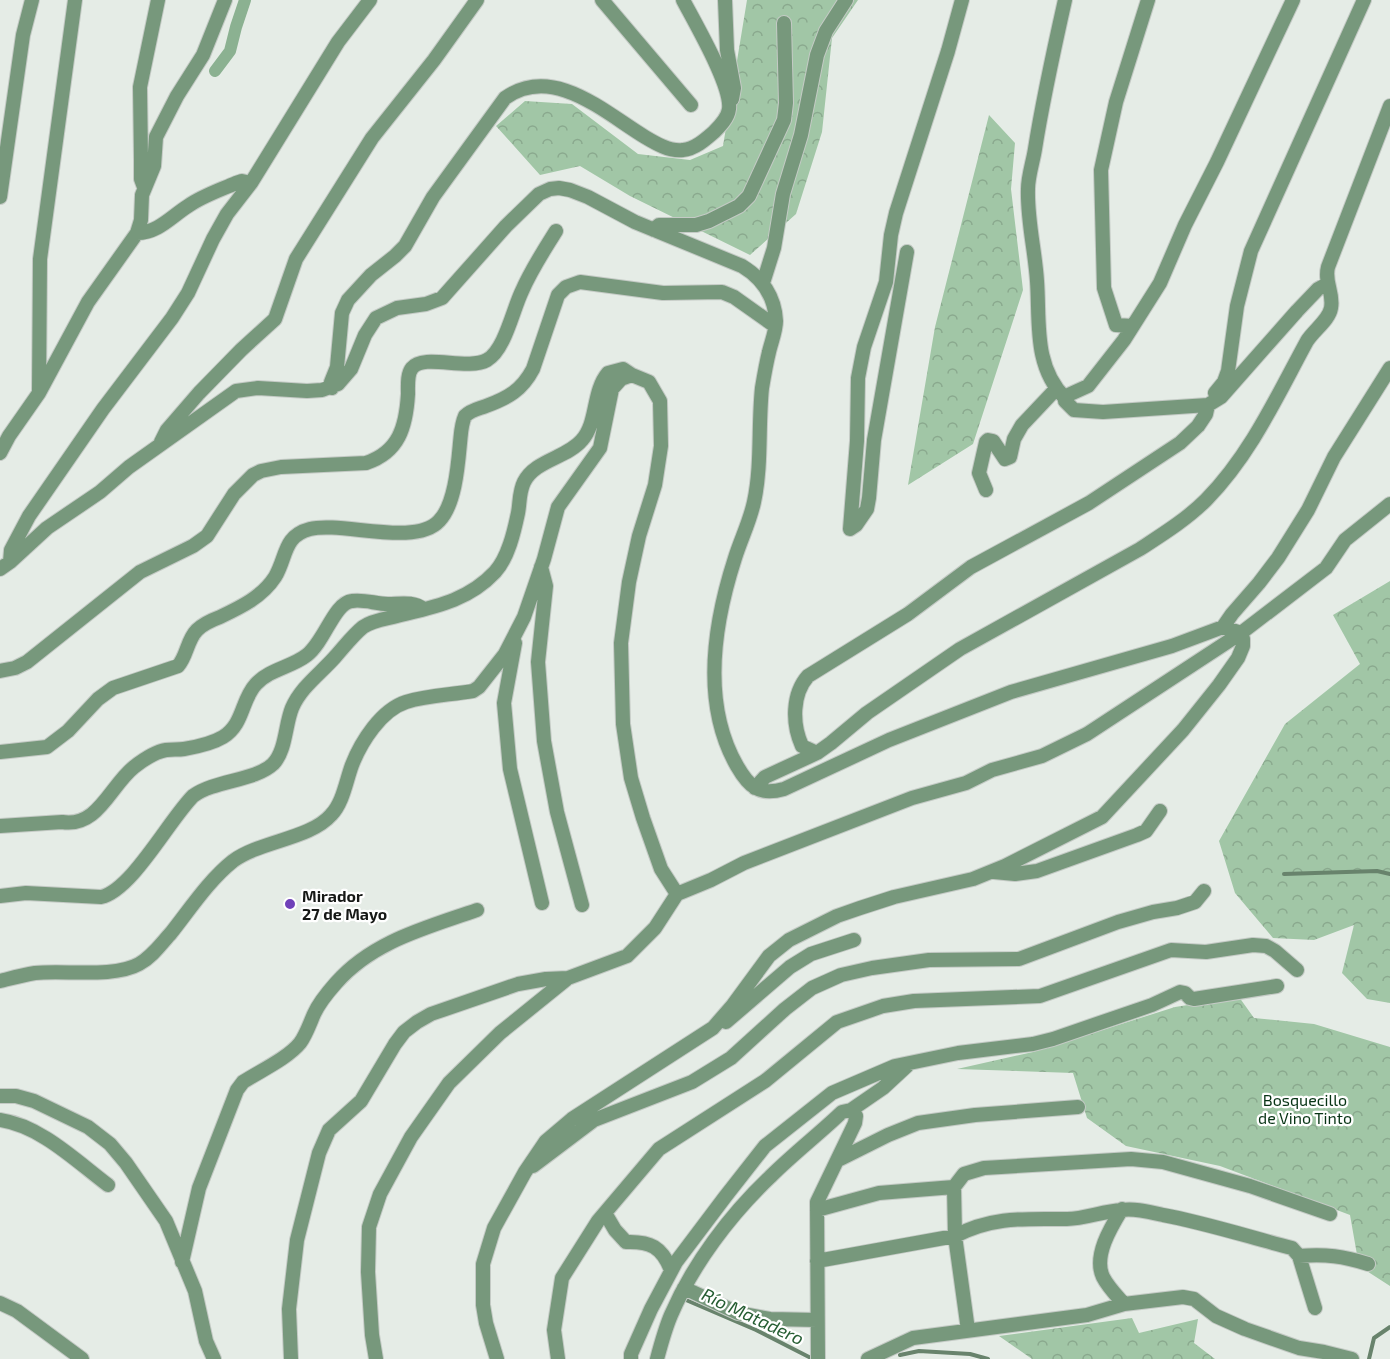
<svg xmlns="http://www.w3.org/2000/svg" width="1390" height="1359" font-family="'Exo 2',sans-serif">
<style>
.forest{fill:url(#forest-crowns)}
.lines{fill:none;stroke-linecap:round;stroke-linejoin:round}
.stream{stroke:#68836c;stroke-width:4}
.canal{stroke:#8bb191;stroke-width:12}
.minor-casing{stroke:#c4cac5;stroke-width:16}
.minor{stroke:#77987c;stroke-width:14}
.poi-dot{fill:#7041b9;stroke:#fff;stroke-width:2}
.labels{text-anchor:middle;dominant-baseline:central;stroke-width:4.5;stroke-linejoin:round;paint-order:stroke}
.poi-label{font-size:16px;font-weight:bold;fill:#161816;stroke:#fff;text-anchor:start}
.park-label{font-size:16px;fill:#063314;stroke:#fff}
.water-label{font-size:18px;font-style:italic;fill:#255d32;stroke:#fff}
</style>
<defs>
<pattern id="forest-crowns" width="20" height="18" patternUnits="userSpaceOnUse" patternTransform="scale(1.5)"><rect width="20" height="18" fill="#a1c6a6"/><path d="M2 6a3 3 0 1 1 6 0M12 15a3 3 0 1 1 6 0" fill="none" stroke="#8aa98e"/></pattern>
</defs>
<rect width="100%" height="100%" fill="#e5ece6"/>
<!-- forest -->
<path class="forest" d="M 747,0 L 858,0 L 832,38 L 822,132 L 796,214 L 750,255 L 630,196 L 580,166 L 540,175 L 496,126 L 525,101 L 572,104 L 638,154 L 690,160 L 723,146 Z
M 989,115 L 1015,143 L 1011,189 L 1023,290 L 973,444 L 908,485 L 935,327 Z
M 1390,581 L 1390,1003 L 1367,999 L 1342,973 L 1354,925 L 1314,940 L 1273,938 L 1235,893 L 1219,841 L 1285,724 L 1360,664 L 1333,615 Z
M 1239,997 L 1254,1018 L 1314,1024 L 1390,1047 L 1390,1286 L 1359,1266 L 1350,1215 L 1220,1166 L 1126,1146 L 1087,1118 L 1073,1073 L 957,1069 L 1033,1052 L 1175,1007 Z
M 1132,1318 L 1139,1333 L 1198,1319 L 1194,1343 L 1215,1359 L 1032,1359 L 999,1336 Z"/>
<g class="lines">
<!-- stream -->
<path class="stream" d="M 1284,874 L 1377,871 L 1390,874
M 686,1300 L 756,1330 L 809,1357
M 900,1355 L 919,1351 L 970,1354 L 988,1359
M 1369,1359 L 1374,1338 L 1390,1327"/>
<!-- canal -->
<path class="canal" d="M 215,71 L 230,51 L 236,27 L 245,0"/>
<!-- minor casing -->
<g class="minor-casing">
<path id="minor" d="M 602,0 L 691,105
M 725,0 L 727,50 L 734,88 L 732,99
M 1293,0 L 1217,162 L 1185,225 L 1160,283 L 1124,340 L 1088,386 L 1066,396 L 1065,401 L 1074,410 L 1103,412 L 1208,405 L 1221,397 L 1297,311 L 1318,289 L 1327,284
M 144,187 L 141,179 L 141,160 L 140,87 L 158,0
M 0,197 L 23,35 L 32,0
M 654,230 L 659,225 L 696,225 L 709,221 L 739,206 L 749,196 L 784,120 L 786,103 L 784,23
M 137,233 C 158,233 172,216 188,206 C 202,196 220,190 236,183 L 242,181 L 251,183
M 907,252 L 874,440 L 869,498 L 867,509 L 856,525 L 850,529 L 857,441 L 858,378 L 864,347 L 886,282 L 891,235 L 896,213 L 948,51 L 962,0
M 763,283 L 774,248 L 783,194 L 801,135 L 817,55 L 826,31 L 846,0
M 1132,326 L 1116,325 L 1104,288 L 1101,170 L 1116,102 L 1148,0
M 332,388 L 331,382 L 337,367 L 342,313 L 348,300 L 371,275 L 395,256 L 405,246 L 433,197 L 505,98 C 553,64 604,112 645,137 C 655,143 670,152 683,150 C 695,149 706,139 714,132 C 720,126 728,118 729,109 C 732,86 695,23 683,0
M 39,391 L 40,259 L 75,0
M 1215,393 L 1224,382 L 1228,371 L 1237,306 L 1251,251 L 1364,0
M 1065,398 C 1033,366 1040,321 1037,281 C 1035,250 1027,220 1028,189 C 1028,176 1033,162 1035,149 C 1043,98 1054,49 1065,0
M 161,442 L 167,430 L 199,393 L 241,350 L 275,319 L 296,259 L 372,138 L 434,60 L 477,0
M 0,453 L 9,436 L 39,393 L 88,302 L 137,233 L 141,220 L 142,195 L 154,166 L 156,137 L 177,96 L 203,55 L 225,0
M 986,490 L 979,473 L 986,442 L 988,440 L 993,441 L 1005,459 L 1010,457 L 1014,439 L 1022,425 L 1056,389
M 10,562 L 11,550 L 29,516 L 103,409 L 172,318 L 188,293 L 213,239 L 227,214 L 251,183 L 338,42 L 370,0
M 541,567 L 546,586 L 538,662 L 544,741 L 557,812 L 582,905
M 0,569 L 10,562 L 47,528 L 100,492 L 129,467 L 236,391 L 258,388 L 307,391 L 322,390 L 338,384 L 351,369 L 365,335 L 376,318 L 397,308 L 426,304 L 442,298 L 506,226 L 539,194 L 550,189 L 559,188 L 570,190 L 588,197 L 635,222 L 742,266 C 762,278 775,297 776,321 C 776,331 771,343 769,352 C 766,364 764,376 762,388 C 758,426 762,465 754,502 C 750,521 741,539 735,558 C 714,623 701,703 737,766 C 749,787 759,796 784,789 L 889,740 L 1011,692 L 1172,646 L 1223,627 L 1241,633 L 1243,639 L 1243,646 L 1238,658 L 1219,685 L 1183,730 L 1102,817 L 1005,866 L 973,879 L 894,897 L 860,908 L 837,916 L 789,940 L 769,956 L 733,1005 L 713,1028 L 572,1119 L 546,1141 L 525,1172 L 494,1228 L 483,1264 L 483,1305 L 486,1323 L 497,1359
M 1223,627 L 1232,614 L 1259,583 L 1278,558 L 1308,510 L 1334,457 L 1390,368
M 515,643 L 504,703 L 510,769 L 542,903
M 0,671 L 15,668 L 27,662 L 140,572 L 193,546 L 207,536 L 234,494 L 253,475 L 261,471 L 281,467 L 366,463 C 399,452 406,427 408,394 C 408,386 407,374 412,368 C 424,353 467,371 487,360 C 505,350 513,309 522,291 C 531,270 544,250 556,231
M 0,752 L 47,747 L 68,731 L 98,699 L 113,688 L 178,666 C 187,656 187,640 197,630 C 203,624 212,620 220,617 C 241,607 262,597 275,577 C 287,557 283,536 310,529 C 341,521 415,547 439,521 C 455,505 458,465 460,443 C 461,434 461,425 465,416 C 471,410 478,409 486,406 C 508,398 522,390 533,369 L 558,295 L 566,287 L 580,282 L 663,293 L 722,292 L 734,297 L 775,326
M 817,753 L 802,746 C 792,724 792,694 808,676 L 908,614 L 971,567 L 1089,503 L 1180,443 L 1198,426 L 1206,414 L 1208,405
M 755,788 L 765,777 L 817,753 L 831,743 L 867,713 L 960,649 L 1140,549 C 1163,534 1187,519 1206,500 C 1251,454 1277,396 1307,341 C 1314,330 1329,320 1331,308 C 1334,293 1324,282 1328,267 L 1390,106
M 0,826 L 62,822 C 98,828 110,786 134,767 C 143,760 154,752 166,750 C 172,749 178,750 184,749 C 196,747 213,743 223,737 C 244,724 241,700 256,684 C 270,669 292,667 307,655 C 325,641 334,603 352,601 C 364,599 376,604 388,604 C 400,604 414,601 423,609
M 994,872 L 1015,874 L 1037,871 L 1137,835 L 1146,831 L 1160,811
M 0,896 L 26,893 L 101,897 C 132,890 169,820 193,796 C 215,780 255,781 273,764 C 286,751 285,725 292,708 C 301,687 320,674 335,657 C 344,647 353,635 363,627 C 373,620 386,619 397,616 C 434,607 468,601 495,572 C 508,558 514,532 518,513 C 520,503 519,492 524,482 C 535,460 567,458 582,440 C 598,422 592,392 608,373 L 623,369 L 632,375
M 0,981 C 12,978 23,975 35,973 C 64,970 114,978 139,964 C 152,957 161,944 171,933 C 190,909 209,880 233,861 C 260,841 310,839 331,815 C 343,803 346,781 352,765 C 361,742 381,710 406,702 C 428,695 451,695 473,691 L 479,687 L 505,654 L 524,617 L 544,559 L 558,507 L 600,448 L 612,389 L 621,379 L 632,375 L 649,382 L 660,401 L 661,446 L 655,485 L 639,536 L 629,582 L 621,643 L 623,724 L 631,778 L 643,818 L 661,869 L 677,894
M 726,1022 L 790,967 L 811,954 L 854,940
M 0,1096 L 16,1096 L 34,1101 L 88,1127 L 110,1144 L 126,1163 L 166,1221 L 195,1291 L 206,1341 L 214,1359
M 851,1110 L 883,1088 L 910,1063
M 0,1120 C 41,1126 76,1161 108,1185
M 838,1160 L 888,1135 L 918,1123 L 975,1115 L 1078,1107
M 533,1166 L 594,1120 L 692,1082 L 731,1058 L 785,1009 L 812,988 L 841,975 L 872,968 L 929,960 L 1019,959 L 1118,922 L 1153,912 L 1177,908 L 1195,902 L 1204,891
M 954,1187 L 955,1236 L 968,1330
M 1122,1209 C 1111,1227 1093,1256 1103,1277 C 1108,1287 1117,1296 1124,1304
M 817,1210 L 879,1193 L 954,1187 L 964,1174 L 984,1168 L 1131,1159 L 1163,1162 L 1250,1186 L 1330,1214
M 605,1213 L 615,1230 L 626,1242 C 650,1241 662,1247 671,1270
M 1299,1256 C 1326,1254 1343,1256 1368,1264
M 817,1261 L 955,1236 C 993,1216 1026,1219 1067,1219 C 1085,1219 1103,1211 1122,1210 C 1135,1208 1149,1212 1163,1215 C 1206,1223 1249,1237 1292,1248 L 1299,1256 L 1315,1308
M 182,1262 L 199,1188 L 237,1090 L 243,1082 C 260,1071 288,1058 300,1043 C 306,1035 310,1023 314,1014 C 319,1003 328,992 336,983 C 373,941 426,928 477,910
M 684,1288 L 738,1313 L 770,1319 L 817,1320
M 0,1303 L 17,1311 L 82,1359
M 291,1359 L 289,1309 L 297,1240 L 319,1153 L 329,1130 L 361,1101 L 395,1044 L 404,1032 L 417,1022 L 431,1014 L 518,984 L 546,979 L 568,978 L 627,956 L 655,928 L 677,894 L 711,880 L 744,863 L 912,798 L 966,783 L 992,770 L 1042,756 L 1087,734 L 1241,633 L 1326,568 L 1345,540 L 1390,504
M 376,1359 L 372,1335 L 368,1272 L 369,1227 L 380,1194 L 411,1137 L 449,1083 L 500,1033 L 568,978
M 558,1359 L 554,1330 L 562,1278 L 598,1221 L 659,1149 L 765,1081 L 837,1022 L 883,1006 L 914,1001 L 1040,996 L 1171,950 L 1206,952 L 1253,945 L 1266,946 L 1275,951 L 1297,970
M 631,1359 L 631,1354 L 651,1309 L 676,1262 L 725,1197 L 765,1146 L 832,1093 L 895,1066 L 958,1053 L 1033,1044 L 1053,1039 L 1152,1005 L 1180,992 L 1185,993 L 1190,998 L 1194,999 L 1277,986
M 657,1359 C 661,1344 665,1329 671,1315 C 693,1264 730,1215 770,1177 C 793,1154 819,1134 842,1112 L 851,1110 L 856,1116 L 855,1123 L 817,1202 L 818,1359
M 868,1359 L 913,1338 L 1087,1315 L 1124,1304 L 1183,1297 L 1194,1299 L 1216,1316 L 1245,1329 L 1299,1348 L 1324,1352 L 1352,1359"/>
</g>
<!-- minor -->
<use href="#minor" class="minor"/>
</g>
<!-- markers -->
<circle class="poi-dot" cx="290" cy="904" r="6"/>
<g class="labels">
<!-- poi labels -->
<g class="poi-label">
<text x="302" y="895">Mirador<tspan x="302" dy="18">27 de Mayo</tspan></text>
</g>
<!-- park labels -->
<g class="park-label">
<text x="1305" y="1099">Bosquecillo<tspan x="1305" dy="18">de Vino Tinto</tspan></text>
</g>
<!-- water labels -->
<g class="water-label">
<text transform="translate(753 1316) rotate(25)">Río Matadero</text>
</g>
</g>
</svg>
